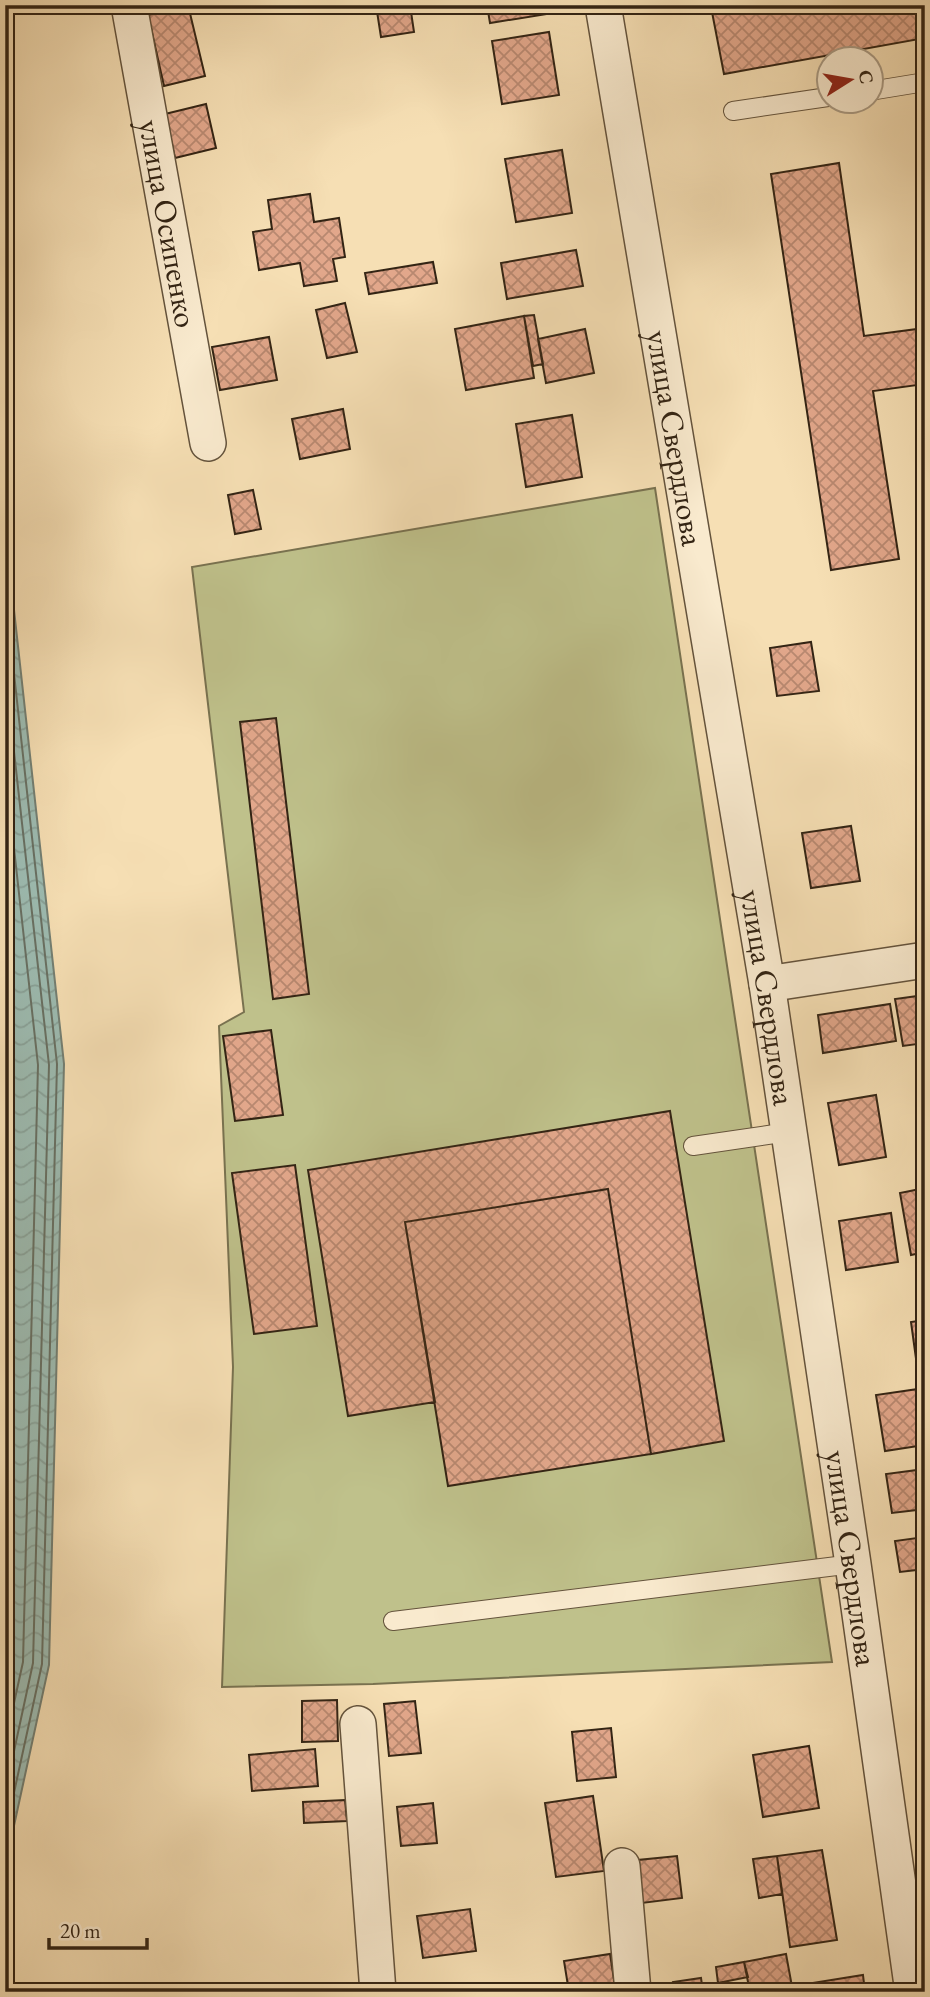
<svg xmlns="http://www.w3.org/2000/svg" width="930" height="1997" font-family="'EB Garamond',serif">
<style>
.garden{fill:#bfc18b;stroke:#797250;stroke-width:2}
.water{fill:url(#water-waves);stroke:#737f73;stroke-width:2}
.lines{fill:none;stroke-linecap:round;stroke-linejoin:round}
.shore{stroke:#687063;stroke-width:2}
.building{fill:url(#building-cross-hatch);stroke:#332414;stroke-width:2}
.lane-casing{stroke:#64533c;stroke-width:20}
.street-casing{stroke:#64533c;stroke-width:38}
.lane{stroke:#f9eace;stroke-width:18}
.street{stroke:#f9eace;stroke-width:35}
.labels{text-anchor:middle;dominant-baseline:central;stroke-width:6;stroke-linejoin:round;paint-order:stroke}
.street-label{font-size:32px;fill:#332414;stroke:#f9eace}
</style>
<defs>
<pattern id="water-waves" width="16" height="10" patternUnits="userSpaceOnUse" patternTransform="scale(1.75)"><rect width="16" height="10" fill="#9dbcb2"/><path d="M0 5q4-4 8 0t8 0" fill="none" stroke="#88a198"/></pattern>
<pattern id="building-cross-hatch" width="8" height="8" patternUnits="userSpaceOnUse" patternTransform="scale(1.75)"><rect width="8" height="8" fill="#e2a78b"/><path d="M0 0l8 8M0 8l8-8" fill="none" stroke="#b88870"/></pattern>
</defs>
<rect width="100%" height="100%" fill="#f6dfb4"/>
<filter id="stains"><feTurbulence type="fractalNoise" baseFrequency=".00286" numOctaves="4"/><feColorMatrix values="0 0 0 0 .2 0 0 0 0 .09 0 0 0 0 .02 0 0 0 .5 -.17"/></filter>
<radialGradient id="worn" r=".72"><stop offset=".6" stop-color="#630" stop-opacity="0"/><stop offset="1" stop-color="#630" stop-opacity=".3"/></radialGradient>
<!-- garden -->
<path class="garden" d="M 655,488 L 832,1662 L 373,1684 L 222,1687 L 233,1367 L 219,1026 L 244,1012 L 192,567 Z"/>
<!-- water -->
<path class="water" d="M 5,528 L 64,1064 L 49,1665 L 5,1867 Z"/>
<g class="lines">
<!-- shore -->
<path class="shore" d="M 5,592 L 57,1064 L 42,1664 L 5,1834
M 5,671 L 49,1065 L 33,1663 L 5,1793
M 5,767 L 38,1065 L 23,1662 L 5,1744"/>
</g>
<!-- building -->
<path class="building" d="M 188,5 L 205,76 L 164,86 L 148,15 Z
M 376,5 L 410,5 L 414,32 L 381,37 Z
M 487,5 L 545,5 L 547,14 L 490,23 Z
M 750,5 L 925,5 L 925,38 L 724,74 L 712,12 Z
M 549,32 L 559,95 L 502,104 L 492,41 Z
M 206,104 L 216,148 L 175,158 L 165,114 Z
M 562,150 L 572,213 L 516,222 L 505,159 Z
M 839,163 L 864,336 L 925,328 L 925,384 L 873,391 L 899,559 L 831,570 L 771,174 Z
M 310,194 L 314,222 L 339,218 L 345,257 L 333,259 L 337,281 L 304,286 L 300,263 L 259,270 L 253,232 L 272,229 L 268,200 Z
M 576,250 L 583,286 L 507,299 L 501,263 Z
M 433,262 L 437,283 L 369,294 L 365,273 Z
M 345,303 L 357,352 L 327,358 L 316,310 Z
M 534,315 L 543,364 L 533,366 L 524,316 Z
M 524,316 L 534,378 L 466,390 L 455,329 Z
M 585,329 L 594,373 L 546,383 L 538,339 Z
M 269,337 L 277,380 L 220,390 L 212,347 Z
M 343,409 L 350,449 L 300,459 L 292,419 Z
M 572,415 L 582,477 L 526,487 L 516,424 Z
M 253,490 L 261,529 L 235,534 L 228,495 Z
M 811,642 L 819,691 L 777,696 L 770,648 Z
M 276,718 L 309,994 L 273,999 L 240,722 Z
M 925,820 L 925,862 L 918,821 Z
M 851,826 L 860,881 L 811,888 L 802,833 Z
M 925,995 L 925,1043 L 903,1046 L 895,999 Z
M 890,1004 L 896,1041 L 823,1053 L 818,1015 Z
M 271,1030 L 283,1115 L 235,1121 L 223,1036 Z
M 876,1095 L 886,1157 L 839,1165 L 828,1103 Z
M 670,1111 L 724,1441 L 651,1454 L 608,1189 L 405,1222 L 435,1402 L 348,1416 L 308,1170 Z
M 295,1165 L 317,1326 L 254,1334 L 232,1173 Z
M 925,1188 L 925,1252 L 911,1255 L 900,1193 Z
M 608,1189 L 651,1454 L 448,1486 L 405,1222 Z
M 891,1213 L 898,1262 L 846,1270 L 839,1221 Z
M 925,1320 L 925,1365 L 917,1366 L 911,1322 Z
M 925,1388 L 925,1445 L 885,1451 L 876,1395 Z
M 925,1469 L 925,1509 L 892,1513 L 886,1474 Z
M 921,1509 L 925,1509 L 925,1569 L 900,1572 L 895,1541 L 925,1537 Z
M 925,1646 L 925,1685 L 918,1647 Z
M 337,1700 L 338,1741 L 302,1742 L 302,1701 Z
M 415,1701 L 421,1753 L 389,1756 L 384,1704 Z
M 611,1728 L 616,1777 L 577,1781 L 572,1732 Z
M 809,1746 L 819,1808 L 763,1817 L 753,1755 Z
M 315,1749 L 318,1786 L 252,1791 L 249,1755 Z
M 593,1796 L 604,1871 L 556,1877 L 545,1803 Z
M 345,1800 L 347,1821 L 304,1823 L 303,1802 Z
M 433,1803 L 437,1843 L 401,1846 L 397,1807 Z
M 822,1850 L 837,1940 L 790,1947 L 777,1856 Z
M 677,1856 L 682,1898 L 642,1903 L 638,1860 Z
M 777,1856 L 782,1894 L 759,1898 L 753,1859 Z
M 470,1909 L 476,1951 L 423,1958 L 417,1916 Z
M 610,1954 L 616,1992 L 569,1992 L 564,1961 Z
M 786,1954 L 793,1992 L 750,1992 L 744,1962 Z
M 744,1962 L 748,1977 L 718,1983 L 716,1967 Z
M 863,1975 L 865,1992 L 807,1992 L 806,1984 Z
M 701,1978 L 703,1992 L 675,1992 L 673,1982 Z"/>
<g class="lines">
<!-- lane casing -->
<g class="lane-casing">
<path id="lane" d="M 870,91 L 925,82
M 733,111 L 828,97
M 693,1146 L 788,1132
M 393,1621 L 853,1564"/>
</g>
<!-- street casing -->
<g class="street-casing">
<g id="street">
<path id="s1" d="M 129,5 L 208,443"/>
<path id="s2" d="M 603,5 L 767,984 L 853,1564 L 913,1992"/>
<path d="M 767,984 L 925,960"/>
<path d="M 358,1724 L 378,1992"/>
<path d="M 622,1866 L 633,1992"/>
</g>
</g>
<!-- lane -->
<use href="#lane" class="lane"/>
<!-- street -->
<use href="#street" class="street"/>
</g>
<g class="labels">
<!-- street labels -->
<g class="street-label">
<text stroke="none"><textPath href="#s1" startOffset="222">улица Осипенко</textPath></text>
<text stroke="none"><textPath href="#s2" startOffset="439">улица Свердлова</textPath></text>
<text stroke="none"><textPath href="#s2" startOffset="1006">улица Свердлова</textPath></text>
<text stroke="none"><textPath href="#s2" startOffset="1573">улица Свердлова</textPath></text>
</g>
</g>
<!-- margin -->
<rect width="930" height="1997" fill="none" stroke="#f6dfb4" stroke-width="28"/>
<rect x="7" y="7" width="916" height="1983" fill="none" stroke="#332414" stroke-width="3.5"/>
<rect x="14" y="14" width="902" height="1969" fill="none" stroke="#332414" stroke-width="2"/>
<!-- north arrow -->
<g transform="translate(850 80) rotate(79)"><circle r="33" fill="#f9eace" stroke="#aa9b84" stroke-width="2"/>
<path d="M0-5L12 26L0 18L-12 26Z" fill="#8f2418"/>
<text y="-10" font-size="19" font-weight="bold" text-anchor="middle" fill="#332414">С</text>
</g>
<!-- scale -->
<path d="M49 1938v10h98v-10" fill="none" stroke="#332414" stroke-width="3.5"/>
<text x="60" y="1938" font-size="21" fill="#332414" stroke="#f9eace" stroke-width="5" paint-order="stroke">20 m</text>
<rect width="100%" height="100%" filter="url(#stains)"/>
<rect width="100%" height="100%" fill="url(#worn)"/>
</svg>
